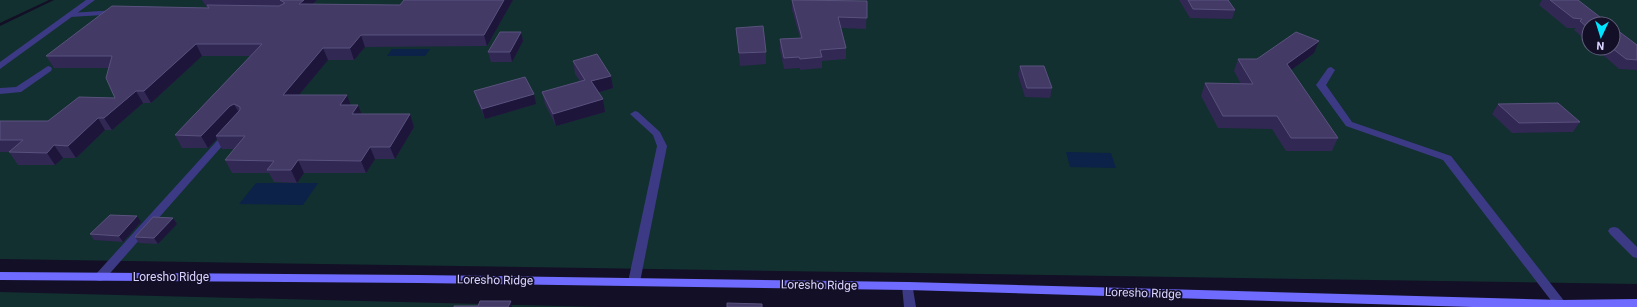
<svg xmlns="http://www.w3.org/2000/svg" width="1637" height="307" font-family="Roboto,sans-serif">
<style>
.green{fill:#12302f;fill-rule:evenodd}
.water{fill:#0c2248}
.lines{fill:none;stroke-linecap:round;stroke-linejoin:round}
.lane{fill:#3d3a85;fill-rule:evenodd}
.street{fill:#3d3a85;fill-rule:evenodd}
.secondary{fill:#6f6bff;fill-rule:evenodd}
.wall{fill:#312854}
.shaded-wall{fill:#1d163a}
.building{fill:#433a66;stroke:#5a527e}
.labels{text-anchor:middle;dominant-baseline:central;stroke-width:3.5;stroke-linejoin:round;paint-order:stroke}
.street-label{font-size:12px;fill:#d9d4ff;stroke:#130f26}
</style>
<rect width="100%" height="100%" fill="#130f26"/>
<!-- green -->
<path class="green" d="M 0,0 L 49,0 L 0,23 Z
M 54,0 L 1637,0 L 1637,284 L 0,259 L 0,26 ZM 1589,24 L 1613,24 L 1613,48 L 1589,48 Z
M 0,292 L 602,307 L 0,307 Z"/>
<!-- water -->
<path class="water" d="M 392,49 L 430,49 L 425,56 L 387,56 Z
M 1066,152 L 1111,153 L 1116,168 L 1070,167 Z
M 256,183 L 318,183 L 303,205 L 239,204 Z"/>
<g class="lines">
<!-- lane -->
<path class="lane" d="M 116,10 L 120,12 L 119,14 L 70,17 L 66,15 L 70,13 Z
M 48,66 L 51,67 L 52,69 L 51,71 L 21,92 L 0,94 L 0,88 L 16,87 Z
M 1331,67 L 1335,70 L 1326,85 L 1352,122 L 1451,156 L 1565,302 L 1567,305 L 1566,307 L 1556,307 L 1443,160 L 1346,126 L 1316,85 L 1328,68 Z
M 635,111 L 638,112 L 660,132 L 667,146 L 640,282 L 638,285 L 634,286 L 630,285 L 628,282 L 657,146 L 653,135 L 630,114 Z
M 228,131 L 231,132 L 233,134 L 231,136 L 104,280 L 100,281 L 96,280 L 94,277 L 96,274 L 225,132 Z
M 1614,227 L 1618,228 L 1637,247 L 1637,258 L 1633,257 L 1610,234 L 1608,231 L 1610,228 Z
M 908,282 L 912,283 L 916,307 L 904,307 L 902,286 L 904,283 Z"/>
<!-- street -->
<path class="street" d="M 86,0 L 95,0 L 0,69 L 0,62 Z"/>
<!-- secondary -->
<path class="secondary" d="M 0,272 L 419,275 L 908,282 L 1561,300 L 1637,299 L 1637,307 L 1472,307 L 908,290 L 419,283 L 0,280 Z"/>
</g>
<!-- wall -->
<path class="wall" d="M 202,0 L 317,0 L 313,5 L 400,5 L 404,0 L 513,0 L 487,46 L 365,47 L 354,60 L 328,60 L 299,95 L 351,105 L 361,114 L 410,114 L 414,127 L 395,159 L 375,159 L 366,173 L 304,173 L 297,183 L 274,182 L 269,173 L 232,173 L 225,160 L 235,149 L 222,149 L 217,139 L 208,148 L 182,148 L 175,135 L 250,56 L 202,56 L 151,103 L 143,103 L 112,130 L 105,130 L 76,158 L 63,158 L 55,165 L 18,165 L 9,152 L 0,152 L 0,121 L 48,121 L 115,98 L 109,68 L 54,68 L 46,56 L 207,8 Z
M 792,0 L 867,1 L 866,29 L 841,28 L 846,48 L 846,59 L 822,61 L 822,68 L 800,70 L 800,68 L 784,69 L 780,50 L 780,39 L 800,38 L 792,10 Z
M 1179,0 L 1228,0 L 1235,10 L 1232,19 L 1190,18 Z
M 1542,0 L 1578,0 L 1589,24 L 1589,43 L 1574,30 L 1576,28 L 1567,28 L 1539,5 Z
M 736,28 L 766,52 L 766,64 L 740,66 Z
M 521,32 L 523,41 L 512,62 L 491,62 L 488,52 Z
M 1637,45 L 1637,70 L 1619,69 L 1595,48 L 1613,48 Z
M 1314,53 L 1291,70 L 1338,138 L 1332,151 L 1286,151 L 1272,129 L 1218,128 L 1201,96 L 1205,83 L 1241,84 L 1234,71 L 1238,59 L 1257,59 Z
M 573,61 L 611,76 L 613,88 L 598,93 L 603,99 L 605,112 L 556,126 L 545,104 L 542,92 L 580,81 L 575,74 Z
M 1020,66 L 1052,88 L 1050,98 L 1025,97 L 1018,75 Z
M 474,91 L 536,104 L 485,119 L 477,101 Z
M 1498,104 L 1580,122 L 1573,132 L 1512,133 L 1492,114 Z
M 173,218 L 177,224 L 158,244 L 139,243 L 135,237 Z
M 141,222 L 123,242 L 94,240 L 90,234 Z"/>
<!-- shaded-wall -->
<path class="shaded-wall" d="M 304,0 L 317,0 L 311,6 L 299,4 Z
M 504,0 L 513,0 L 487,46 L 484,35 Z
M 521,32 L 523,41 L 512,62 L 510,52 Z
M 361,35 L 365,47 L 354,60 L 350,48 Z
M 1319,41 L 1314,53 L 1282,77 L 1287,64 Z
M 196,44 L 202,56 L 151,103 L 144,91 Z
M 323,48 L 328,60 L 289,107 L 283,95 Z
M 611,76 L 613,88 L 594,94 L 591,81 Z
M 136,91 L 143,103 L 112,130 L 104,118 Z
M 534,94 L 536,104 L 485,119 L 482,109 Z
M 347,95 L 352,108 L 340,105 Z
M 603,99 L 605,112 L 556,126 L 553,114 Z
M 234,104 L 241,117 L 216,136 L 217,139 L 208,148 L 201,136 L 230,106 Z
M 358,105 L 363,118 L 352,114 Z
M 410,114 L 414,127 L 395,159 L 390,147 Z
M 98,118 L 105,130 L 76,158 L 68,146 Z
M 54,145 L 63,158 L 55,165 L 47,153 Z
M 370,147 L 375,159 L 366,173 L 361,161 Z
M 298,160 L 304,173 L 297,183 L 291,170 Z
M 137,216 L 141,222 L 123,242 L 119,236 Z
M 173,218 L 177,224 L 158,244 L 154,238 Z
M 511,301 L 512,307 L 508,307 Z"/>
<!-- building -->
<path class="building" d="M 280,0 L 304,0 L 299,4 L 400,5 L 404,0 L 504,0 L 484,35 L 361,35 L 350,48 L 323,48 L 283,95 L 347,95 L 340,105 L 358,105 L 352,114 L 410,114 L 390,147 L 370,147 L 361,161 L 298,160 L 291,170 L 267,170 L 274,161 L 225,160 L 245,136 L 216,136 L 240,110 L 240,107 L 234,104 L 230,106 L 201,136 L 175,135 L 262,44 L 196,44 L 144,91 L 136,91 L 104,118 L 98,118 L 68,146 L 54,145 L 47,153 L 9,152 L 23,140 L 0,140 L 0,121 L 48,121 L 79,97 L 115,98 L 106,78 L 112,56 L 46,56 L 112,6 L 209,8 L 207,5 L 279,6 L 285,3 Z
M 792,0 L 867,1 L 867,18 L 838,17 L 846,48 L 820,50 L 822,57 L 800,59 L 799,57 L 784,58 L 780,39 L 802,38 Z
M 1188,0 L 1228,0 L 1235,10 L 1193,9 Z
M 1550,0 L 1578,0 L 1609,24 L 1589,24 L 1589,29 L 1580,21 L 1582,19 L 1573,18 Z
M 763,26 L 766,52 L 739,53 L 736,28 Z
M 1613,27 L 1637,45 L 1637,60 L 1626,59 L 1612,48 L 1613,48 Z
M 500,32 L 521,32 L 510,52 L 488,52 Z
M 1296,32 L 1319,41 L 1287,64 L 1338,138 L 1291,138 L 1277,116 L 1223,116 L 1205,83 L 1253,84 L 1238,59 L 1257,59 Z
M 597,54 L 611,76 L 591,81 L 603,99 L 553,114 L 542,92 L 585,80 L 573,61 Z
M 1020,66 L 1044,66 L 1052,88 L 1027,88 Z
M 525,77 L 534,94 L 482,109 L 474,91 Z
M 1558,103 L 1580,122 L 1519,123 L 1498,104 Z
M 110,215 L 137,216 L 119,236 L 90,234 Z
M 153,217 L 173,218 L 154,238 L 135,237 Z
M 480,301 L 511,301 L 508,307 L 454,307 L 454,306 L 478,306 Z
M 727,303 L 762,304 L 762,307 L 727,307 Z"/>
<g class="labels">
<!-- street labels -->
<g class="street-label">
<text x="171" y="277">Loresho Ridge</text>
<text transform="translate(495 280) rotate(1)">Loresho Ridge</text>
<text transform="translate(819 285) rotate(1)">Loresho Ridge</text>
<text transform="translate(1143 293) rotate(2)">Loresho Ridge</text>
</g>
</g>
<!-- north arrow -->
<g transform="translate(1601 36) rotate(184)"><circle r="19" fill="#130f26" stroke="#625e7d"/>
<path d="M0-3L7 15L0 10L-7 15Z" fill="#00e5ff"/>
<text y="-6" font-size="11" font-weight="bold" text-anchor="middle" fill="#d9d4ff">N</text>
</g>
</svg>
